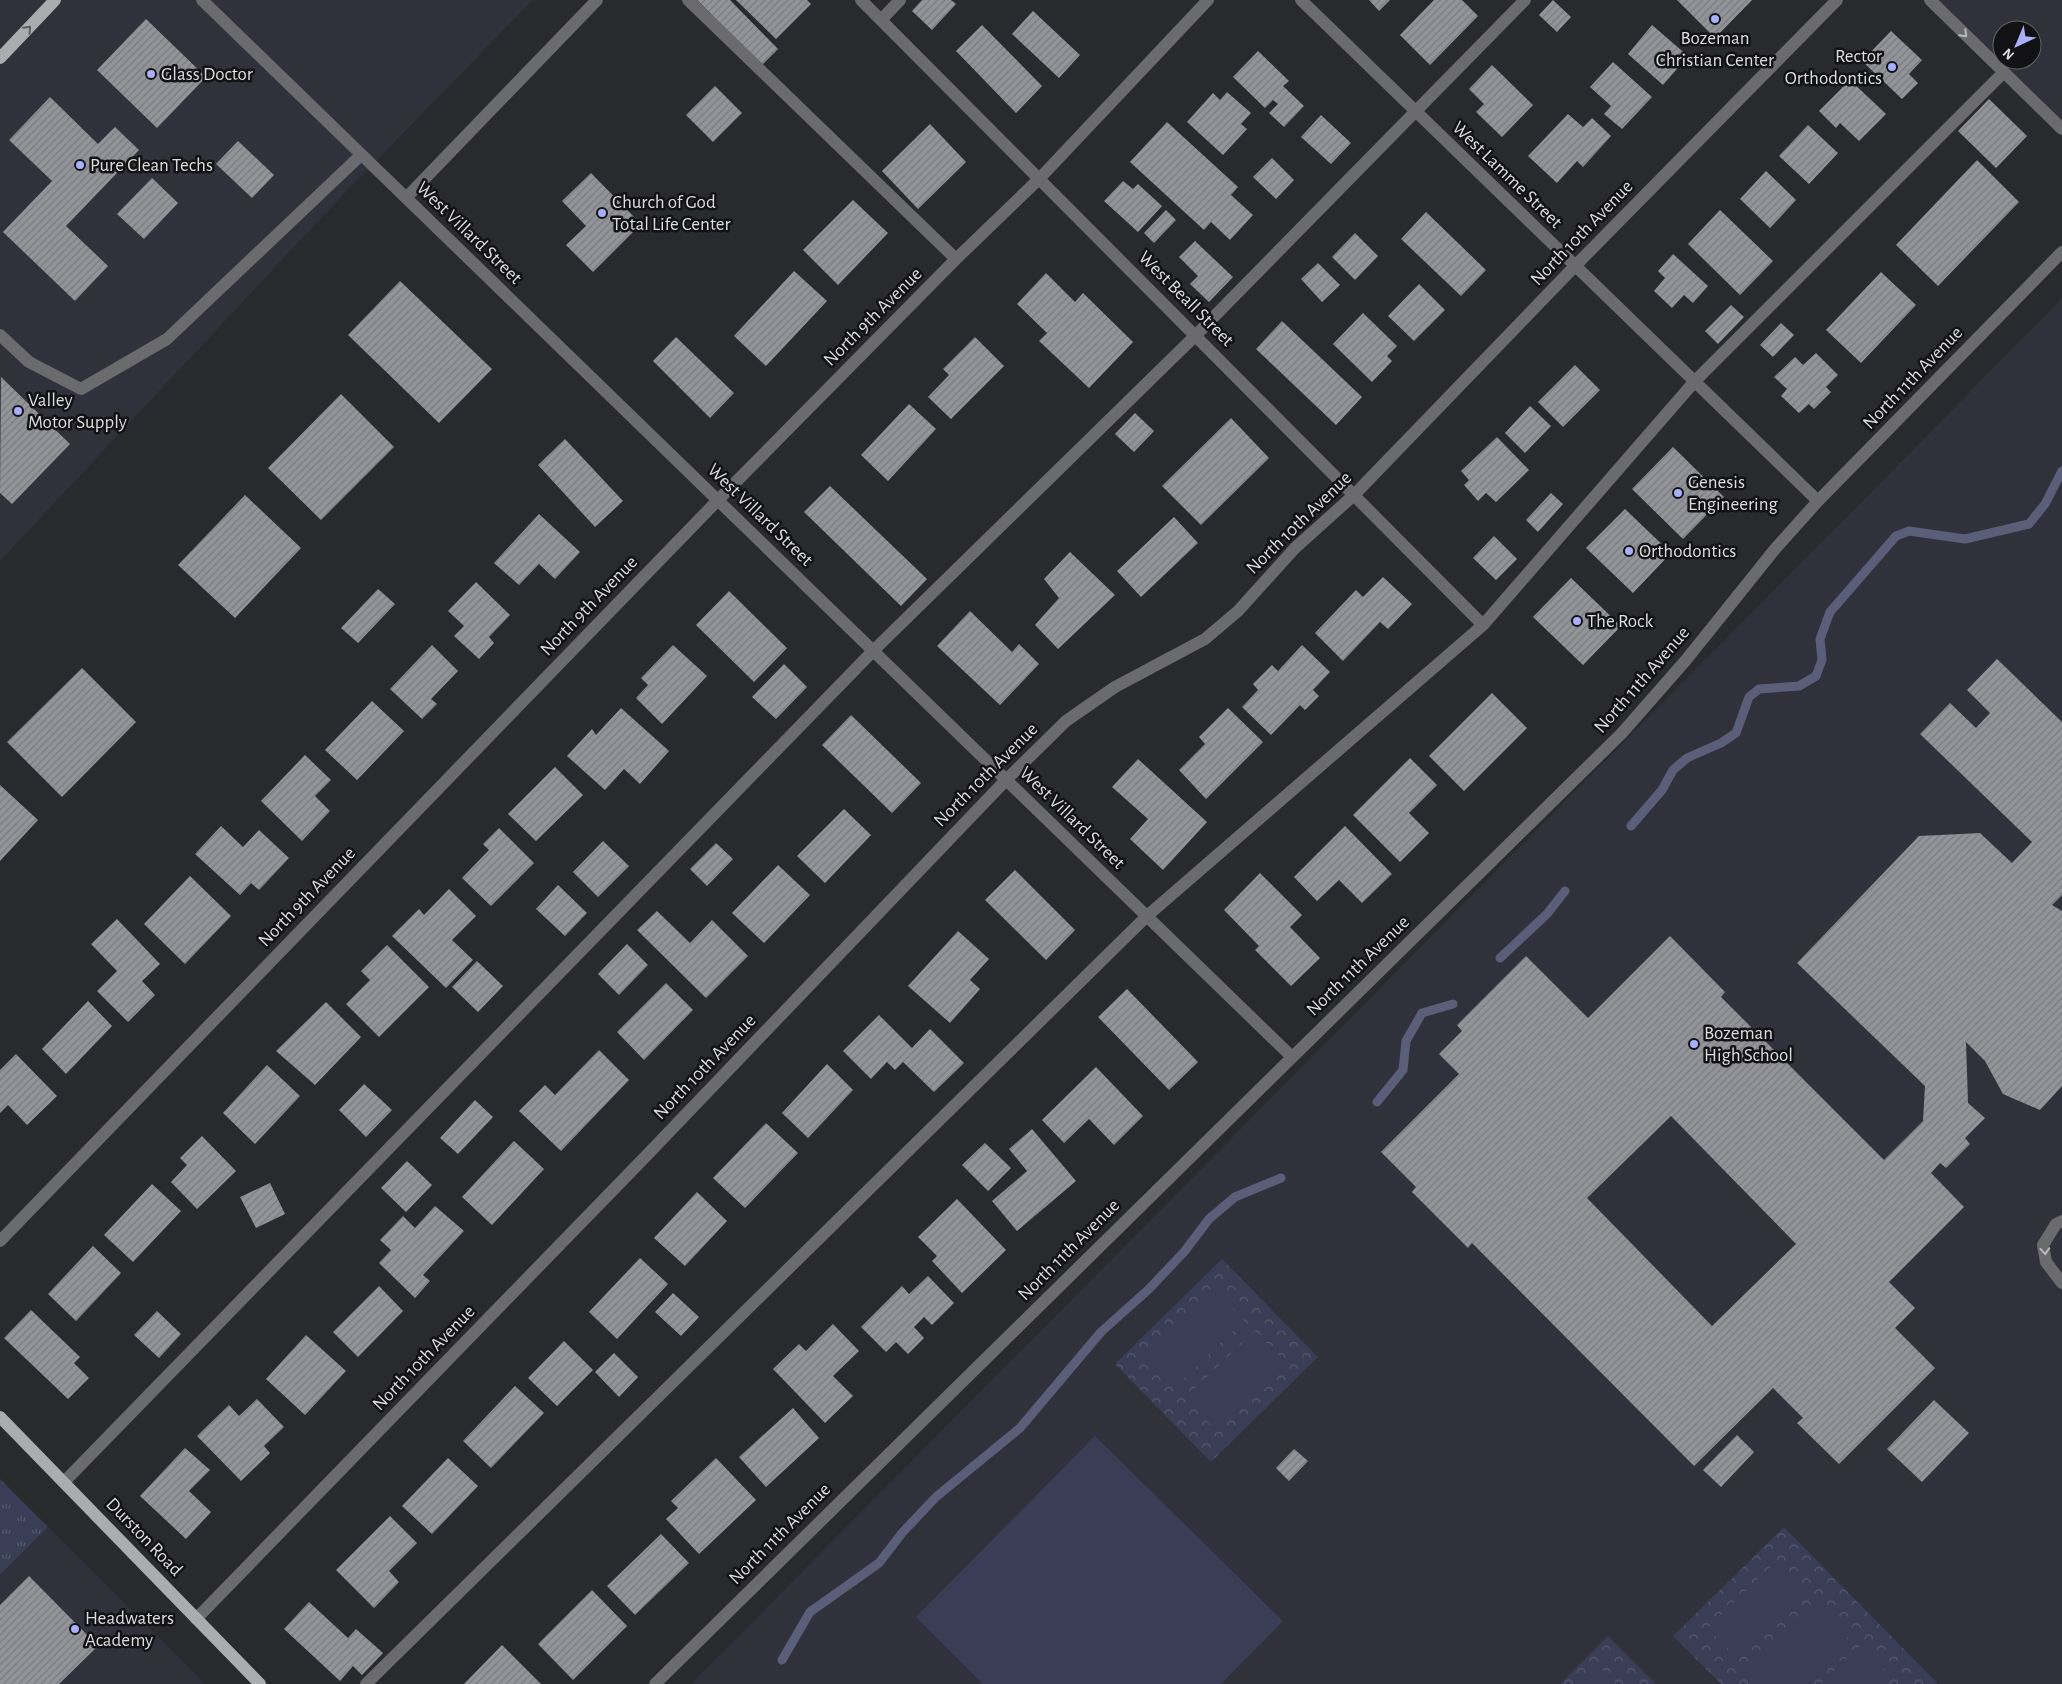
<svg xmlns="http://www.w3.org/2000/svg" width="2062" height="1684" font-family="'Alegreya Sans',sans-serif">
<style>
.built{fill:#30313b;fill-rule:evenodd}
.grass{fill:url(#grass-tufts)}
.park{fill:url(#park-crowns)}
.pitch{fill:#3a3d56}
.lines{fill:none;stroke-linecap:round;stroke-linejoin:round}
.stream{stroke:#5b5e79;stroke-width:9}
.building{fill:url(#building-hatch);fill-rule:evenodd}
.minor{stroke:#6b6b6d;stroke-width:12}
.major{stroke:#abacb0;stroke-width:12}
.oneway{stroke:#5e5f62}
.oneway2{stroke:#bbbbbe}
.poi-dot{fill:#a8b0fc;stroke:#121214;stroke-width:2}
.labels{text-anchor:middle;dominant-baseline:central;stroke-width:5;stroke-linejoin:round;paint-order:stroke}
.poi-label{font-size:19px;fill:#dddde0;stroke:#121214;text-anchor:start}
.street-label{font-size:19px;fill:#dddde0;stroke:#121214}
</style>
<defs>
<pattern id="grass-tufts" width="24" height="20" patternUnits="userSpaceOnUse" patternTransform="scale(1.25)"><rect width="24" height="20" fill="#3a3d56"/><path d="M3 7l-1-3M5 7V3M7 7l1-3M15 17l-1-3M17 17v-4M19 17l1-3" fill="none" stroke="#56596e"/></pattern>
<pattern id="park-crowns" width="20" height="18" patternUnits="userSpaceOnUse" patternTransform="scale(1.25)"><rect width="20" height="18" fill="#3a3d56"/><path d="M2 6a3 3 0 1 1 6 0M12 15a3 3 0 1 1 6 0" fill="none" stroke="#56596e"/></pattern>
<pattern id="building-hatch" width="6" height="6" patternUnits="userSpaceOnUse" patternTransform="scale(1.25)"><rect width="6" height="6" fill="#939499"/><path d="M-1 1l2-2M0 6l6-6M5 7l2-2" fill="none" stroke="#7b7b7f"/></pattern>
</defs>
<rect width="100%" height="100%" fill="#292a2e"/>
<!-- built -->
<path class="built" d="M 0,0 L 533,0 L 341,197 L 0,561 Z
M 1930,0 L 2062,0 L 2062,129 ZM 2002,30 L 2032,30 L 2032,60 L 2002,60 Z
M 2062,298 L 2062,1684 L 691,1684 L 1894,469 Z
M 48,1527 L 205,1684 L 0,1684 L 0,1575 Z"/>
<!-- grass -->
<path class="grass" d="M 0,1479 L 48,1527 L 0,1575 Z"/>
<!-- park -->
<path class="park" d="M 1222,1259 L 1318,1357 L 1211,1462 L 1115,1364 Z
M 1784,1527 L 1938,1684 L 1721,1684 L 1673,1636 Z
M 1608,1636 L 1656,1684 L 1560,1684 Z"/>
<!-- pitch -->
<path class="pitch" d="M 1212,1288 L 1244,1320 L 1174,1388 L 1143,1356 Z
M 1255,1331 L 1286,1363 L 1216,1430 L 1185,1398 Z
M 1095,1436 L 1283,1621 L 1221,1684 L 983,1684 L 916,1617 Z
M 1777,1561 L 1808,1592 L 1739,1660 L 1708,1628 Z
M 1819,1603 L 1850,1635 L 1800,1684 L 1762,1684 L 1749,1671 Z
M 1860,1646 L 1892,1678 L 1885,1684 L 1821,1684 Z
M 1601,1668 L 1616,1684 L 1584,1684 Z"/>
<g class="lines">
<!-- stream -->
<path class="stream" d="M 1631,826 L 1662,790 L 1673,770 L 1687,758 L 1721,743 L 1736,733 L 1749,697 L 1759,689 L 1799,686 L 1816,676 L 1822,660 L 1820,639 L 1830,612 L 1896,536 L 1909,531 L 1965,539 L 2029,524 L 2045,504 L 2062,471
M 1500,958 L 1547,914 L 1565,891
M 1377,1102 L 1403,1070 L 1406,1041 L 1422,1013 L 1453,1004
M 782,1660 L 810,1612 L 879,1563 L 902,1533 L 936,1497 L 1020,1428 L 1101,1332 L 1149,1289 L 1184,1252 L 1209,1219 L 1235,1197 L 1281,1178"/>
</g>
<!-- building -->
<path class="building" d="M 697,0 L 730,0 L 778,49 L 762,65 Z
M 736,0 L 807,0 L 811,4 L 776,39 Z
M 922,0 L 951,0 L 956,4 L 932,30 L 912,11 Z
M 1369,0 L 1390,0 L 1379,11 Z
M 1434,0 L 1462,0 L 1478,16 L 1430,65 L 1400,35 Z
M 1553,0 L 1571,17 L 1557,32 L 1539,15 Z
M 1677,0 L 1752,0 L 1715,38 Z
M 1033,11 L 1080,55 L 1059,78 L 1012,34 Z
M 146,19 L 206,77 L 157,128 L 97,70 Z
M 982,25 L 1042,86 L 1016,113 L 956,51 Z
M 1652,25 L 1688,56 L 1663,85 L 1628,54 Z
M 1891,31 L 1922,60 L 1909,74 L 1918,83 L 1902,99 L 1862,61 Z
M 1258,51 L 1289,81 L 1283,86 L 1304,106 L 1284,127 L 1269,113 L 1278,104 L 1273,100 L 1265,108 L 1233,77 Z
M 1613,62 L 1652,97 L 1622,129 L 1604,114 L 1611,106 L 1590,87 Z
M 1492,65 L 1533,105 L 1502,137 L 1476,112 L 1484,104 L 1469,89 Z
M 1850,80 L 1886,114 L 1859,141 L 1840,123 L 1836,128 L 1819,111 Z
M 715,86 L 742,113 L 713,142 L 686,115 Z
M 1227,92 L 1251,113 L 1241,124 L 1247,129 L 1223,155 L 1187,122 L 1213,93 L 1220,100 Z
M 50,97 L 98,144 L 115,127 L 139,150 L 66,226 L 108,266 L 75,301 L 3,232 L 52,181 L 9,140 Z
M 1989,99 L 2027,136 L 1996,168 L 1958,131 Z
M 1568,114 L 1583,127 L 1592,118 L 1611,136 L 1583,167 L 1577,161 L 1557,183 L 1528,156 Z
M 1321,115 L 1351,143 L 1331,164 L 1301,137 Z
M 1167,122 L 1238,187 L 1231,195 L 1253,215 L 1230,240 L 1211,222 L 1204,230 L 1130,162 Z
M 930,124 L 966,162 L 918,209 L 882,171 Z
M 1808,125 L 1838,153 L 1809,184 L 1779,156 Z
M 238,141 L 274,175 L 252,198 L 216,164 Z
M 1272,158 L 1294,180 L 1276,199 L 1253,177 Z
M 1977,160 L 2019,202 L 1938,286 L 1896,245 Z
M 1766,171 L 1796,200 L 1770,228 L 1740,199 Z
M 591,173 L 641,224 L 593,272 L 566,245 L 586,226 L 562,201 Z
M 152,178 L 178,203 L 144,239 L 117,214 Z
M 1123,181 L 1133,189 L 1138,184 L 1162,206 L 1138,232 L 1104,201 Z
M 853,200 L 888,233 L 838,285 L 803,250 Z
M 1166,210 L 1176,220 L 1154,243 L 1144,233 Z
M 1720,210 L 1773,261 L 1740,295 L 1688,244 Z
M 1426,212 L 1486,270 L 1461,296 L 1401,239 Z
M 1355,233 L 1378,256 L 1355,280 L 1332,257 Z
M 1195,241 L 1233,277 L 1209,302 L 1190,284 L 1198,276 L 1179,257 Z
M 1673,254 L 1708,286 L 1693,303 L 1684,295 L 1672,308 L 1654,291 L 1665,278 L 1658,271 Z
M 1318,263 L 1340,285 L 1322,302 L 1301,279 Z
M 794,271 L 827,301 L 766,366 L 734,336 Z
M 1881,272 L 1916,305 L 1861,363 L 1826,330 Z
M 1046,273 L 1075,302 L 1083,293 L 1133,342 L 1089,388 L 1039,341 L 1047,333 L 1017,304 Z
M 400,281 L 492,369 L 439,423 L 348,335 Z
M 1419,284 L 1445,310 L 1414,341 L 1388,316 Z
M 1731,305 L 1744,317 L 1718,344 L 1705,331 Z
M 1363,313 L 1397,346 L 1387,356 L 1392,361 L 1372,382 L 1333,344 Z
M 1282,321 L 1362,397 L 1336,425 L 1256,349 Z
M 1781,323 L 1794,335 L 1773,357 L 1760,345 Z
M 676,337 L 734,393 L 710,418 L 653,361 Z
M 975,337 L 1004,366 L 951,419 L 928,397 L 949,375 L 943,369 Z
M 1816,353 L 1838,375 L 1826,387 L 1831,392 L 1814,409 L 1809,404 L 1799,413 L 1781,396 L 1787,389 L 1774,377 L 1795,357 L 1803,365 Z
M 1575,365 L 1600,390 L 1563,427 L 1538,402 Z
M 1,377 L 70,444 L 12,504 L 0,493 Z
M 341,394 L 394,447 L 321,520 L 268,468 Z
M 909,404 L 936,429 L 888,481 L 861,455 Z
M 1530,406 L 1551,426 L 1525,453 L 1505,433 Z
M 1135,413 L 1154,431 L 1134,452 L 1115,434 Z
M 1231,418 L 1269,458 L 1201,525 L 1162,486 Z
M 1497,437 L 1529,470 L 1496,502 L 1486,493 L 1478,501 L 1464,485 L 1469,480 L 1461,471 Z
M 565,439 L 623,501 L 595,527 L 538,465 Z
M 1673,447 L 1724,497 L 1683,539 L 1632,489 Z
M 830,486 L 927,579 L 901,606 L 804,512 Z
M 1551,493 L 1563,504 L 1538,532 L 1526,520 Z
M 245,495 L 301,548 L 235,618 L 178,565 Z
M 1625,509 L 1671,553 L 1633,593 L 1586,548 Z
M 539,514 L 580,552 L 555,579 L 539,564 L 519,585 L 494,563 Z
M 1174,517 L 1198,543 L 1141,597 L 1117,571 Z
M 1494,536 L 1517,559 L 1496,580 L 1473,558 Z
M 1070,552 L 1115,595 L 1058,649 L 1035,625 L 1059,598 L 1044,579 Z
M 1383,577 L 1412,604 L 1388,629 L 1380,622 L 1343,661 L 1315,633 L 1356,590 L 1363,597 Z
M 1571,578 L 1621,626 L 1583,665 L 1533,617 Z
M 476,582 L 510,615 L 489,637 L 494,643 L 479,659 L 454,636 L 464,626 L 448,611 Z
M 378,589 L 395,604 L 358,643 L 341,628 Z
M 729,591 L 787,648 L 754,682 L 696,625 Z
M 970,611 L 1012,652 L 1019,644 L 1039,664 L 1000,705 L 937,646 Z
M 432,645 L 458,671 L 431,699 L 437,704 L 422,719 L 390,689 Z
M 673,645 L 707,676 L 662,724 L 636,698 L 648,685 L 641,678 Z
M 1302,645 L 1330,672 L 1313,690 L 1319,696 L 1305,710 L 1300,705 L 1271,735 L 1242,707 L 1258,690 L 1253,684 L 1272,665 L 1278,671 Z
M 1997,659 L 2062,722 L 2062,895 L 2052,905 L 2062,911 L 2062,1086 L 2040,1110 L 2003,1094 L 1985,1061 L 1966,1042 L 1968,1103 L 1985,1118 L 1965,1138 L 1970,1144 L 1946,1168 L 1940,1163 L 1931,1173 L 1964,1207 L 1889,1282 L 1915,1308 L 1895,1328 L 1935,1368 L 1839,1464 L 1797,1423 L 1803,1418 L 1773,1388 L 1694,1466 L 1472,1243 L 1468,1248 L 1412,1192 L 1416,1187 L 1381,1152 L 1459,1074 L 1439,1054 L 1462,1031 L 1457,1025 L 1526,956 L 1588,1018 L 1670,936 L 1725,992 L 1721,997 L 1884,1160 L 1923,1121 L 1925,1086 L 1797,963 L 1919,836 L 1980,833 L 2012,863 L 2032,842 L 1920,734 L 1950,703 L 1976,728 L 1990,713 L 1967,690 ZM 1671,1116 L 1796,1244 L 1712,1326 L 1587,1198 Z
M 784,664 L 807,687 L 776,719 L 752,697 Z
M 82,668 L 136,722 L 62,797 L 7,742 Z
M 1492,693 L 1527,728 L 1464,791 L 1429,756 Z
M 372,701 L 404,731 L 357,780 L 325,750 Z
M 621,708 L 669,751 L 640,784 L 624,769 L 605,790 L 567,756 L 592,729 L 596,735 Z
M 1228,708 L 1263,742 L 1206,799 L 1179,770 L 1205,744 L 1199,737 Z
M 851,715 L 921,783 L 892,813 L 822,745 Z
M 305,755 L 331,780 L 315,796 L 330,811 L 302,841 L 261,801 Z
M 1410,758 L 1437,785 L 1409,813 L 1429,833 L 1400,862 L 1353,815 Z
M 1138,759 L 1207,822 L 1163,870 L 1130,839 L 1148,819 L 1112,787 Z
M 555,767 L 583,795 L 536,841 L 508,814 Z
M 0,785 L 38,820 L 0,861 Z
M 844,809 L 871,835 L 825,883 L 797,856 Z
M 221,826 L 243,847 L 259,830 L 289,858 L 259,890 L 251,883 L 240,895 L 195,854 Z
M 1345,826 L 1392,874 L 1362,903 L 1339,880 L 1317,901 L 1294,877 Z
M 499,828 L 534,863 L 491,906 L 462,878 L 489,850 L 483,844 Z
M 603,841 L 629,866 L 598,897 L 573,872 Z
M 716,843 L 733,859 L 707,886 L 690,869 Z
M 778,865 L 810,895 L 764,943 L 732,913 Z
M 1015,870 L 1075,930 L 1046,960 L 985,900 Z
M 1260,873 L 1302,915 L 1290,927 L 1320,958 L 1291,986 L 1255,950 L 1259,946 L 1224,910 Z
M 190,876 L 231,916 L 185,964 L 144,924 Z
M 558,885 L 587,913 L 565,936 L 536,909 Z
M 449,889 L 476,916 L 452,940 L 473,960 L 446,988 L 392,936 L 419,909 L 424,915 Z
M 657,911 L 690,943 L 712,920 L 748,956 L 706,998 L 637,930 Z
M 117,919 L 160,964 L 142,981 L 155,995 L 128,1022 L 97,991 L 117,971 L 91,944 Z
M 958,931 L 989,959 L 970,980 L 980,989 L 950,1023 L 908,986 Z
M 627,944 L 648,965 L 619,995 L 598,974 Z
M 387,945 L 429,987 L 379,1037 L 346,1004 L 370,980 L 361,971 Z
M 477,961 L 503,986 L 478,1012 L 452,987 Z
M 666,983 L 693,1010 L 644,1060 L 617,1032 Z
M 1127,989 L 1198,1062 L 1169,1090 L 1098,1017 Z
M 88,1001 L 112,1026 L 66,1074 L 42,1049 Z
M 326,1002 L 361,1037 L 315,1085 L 276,1051 Z
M 879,1015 L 912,1048 L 930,1029 L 964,1063 L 934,1092 L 903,1062 L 895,1070 L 887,1062 L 871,1079 L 843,1051 Z
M 599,1050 L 629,1080 L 561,1151 L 519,1111 L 545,1085 L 555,1095 Z
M 16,1054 L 57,1096 L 27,1125 L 8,1105 L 0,1113 L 0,1070 Z
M 827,1064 L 853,1090 L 808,1138 L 782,1113 Z
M 267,1065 L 300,1096 L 255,1144 L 223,1113 Z
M 1096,1067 L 1143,1116 L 1114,1145 L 1089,1119 L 1064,1143 L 1042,1120 Z
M 364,1084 L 392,1110 L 366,1137 L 339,1110 Z
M 475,1100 L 493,1117 L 458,1154 L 440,1138 Z
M 766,1123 L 798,1153 L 745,1208 L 713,1178 Z
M 1032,1129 L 1076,1181 L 1017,1231 L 992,1201 L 1027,1171 L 1009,1149 Z
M 202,1136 L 236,1171 L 197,1209 L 171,1182 L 187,1165 L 180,1158 Z
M 514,1141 L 544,1169 L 492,1225 L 462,1197 Z
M 985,1143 L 1011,1168 L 988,1191 L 962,1165 Z
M 407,1161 L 432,1185 L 406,1212 L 381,1188 Z
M 270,1183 L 285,1214 L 256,1228 L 240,1197 Z
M 152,1184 L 181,1211 L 133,1262 L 104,1235 Z
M 697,1192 L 727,1221 L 685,1266 L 654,1238 Z
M 957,1199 L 1006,1250 L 962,1293 L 932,1261 L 937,1256 L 918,1237 Z
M 435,1206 L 464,1231 L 423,1275 L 430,1281 L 415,1298 L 379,1263 L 391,1250 L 380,1240 L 403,1216 L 415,1228 Z
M 93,1246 L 121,1273 L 76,1321 L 48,1294 Z
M 640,1258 L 668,1284 L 617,1339 L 589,1312 Z
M 928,1276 L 954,1303 L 932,1325 L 924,1317 L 914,1327 L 924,1338 L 908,1354 L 896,1342 L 886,1352 L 861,1327 L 902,1286 L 909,1294 Z
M 379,1286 L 403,1311 L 358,1357 L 333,1332 Z
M 673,1293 L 699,1317 L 681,1336 L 655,1312 Z
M 31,1310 L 80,1357 L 74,1363 L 89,1378 L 68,1399 L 4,1338 Z
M 157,1311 L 181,1334 L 159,1358 L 134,1335 Z
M 833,1324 L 859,1351 L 833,1376 L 853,1396 L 825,1423 L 773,1369 L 799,1344 L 806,1351 Z
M 306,1335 L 346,1371 L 305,1415 L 266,1379 Z
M 564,1341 L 593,1370 L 557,1406 L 528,1378 Z
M 614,1353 L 638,1377 L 619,1397 L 595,1372 Z
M 515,1386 L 544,1413 L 491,1468 L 463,1441 Z
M 257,1399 L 284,1427 L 264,1446 L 270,1453 L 241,1481 L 197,1436 L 229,1405 L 239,1416 Z
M 1934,1400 L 1969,1433 L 1922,1482 L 1887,1449 Z
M 793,1408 L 819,1438 L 766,1487 L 739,1457 Z
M 1737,1435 L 1754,1452 L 1721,1487 L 1703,1470 Z
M 185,1448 L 210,1470 L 189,1491 L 211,1512 L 186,1539 L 140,1496 Z
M 1294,1449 L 1308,1461 L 1289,1481 L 1276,1468 Z
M 448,1458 L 478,1486 L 432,1534 L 402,1506 Z
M 716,1458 L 756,1500 L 699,1554 L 666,1519 L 678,1508 L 671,1501 Z
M 390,1516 L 417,1543 L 389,1571 L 399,1582 L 374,1608 L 336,1570 Z
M 661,1534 L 689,1563 L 635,1615 L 607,1586 Z
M 29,1576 L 98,1646 L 59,1684 L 0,1684 L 0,1605 Z
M 592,1590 L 627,1626 L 573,1680 L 538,1644 Z
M 309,1602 L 348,1638 L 356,1629 L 383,1653 L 362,1675 L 353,1666 L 340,1681 L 284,1629 Z
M 502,1645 L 541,1684 L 464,1684 Z"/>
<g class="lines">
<!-- minor -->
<path class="minor" d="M 202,0 L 1292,1057
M 688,0 L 956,259
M 861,0 L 1483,625
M 1301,0 L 1818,501
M 1930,0 L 2062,129
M 881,20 L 900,0
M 406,198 L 597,0
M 0,335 L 29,362 L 81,389 L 167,339 L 361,155
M 2062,1221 L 2056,1224 L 2043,1245 L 2046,1262 L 2062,1283
M 0,1241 L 718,500 L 956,259 L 1040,178 L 1208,0
M 64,1482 L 873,651 L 1196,335 L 1525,0
M 196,1619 L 647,1155 L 1006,780 L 1066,721 L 1115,687 L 1205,639 L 1238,611 L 1295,548 L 1354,495 L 1575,266 L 1837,0
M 366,1684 L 1147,916 L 1483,625 L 1695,381 L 2003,73
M 655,1684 L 1622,733 L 1686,660 L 1775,549 L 1818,501 L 2062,252"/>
<!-- major -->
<path class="major" d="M 0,58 L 55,0
M 0,1417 L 260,1684"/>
</g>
<!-- one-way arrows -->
<defs><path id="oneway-chevron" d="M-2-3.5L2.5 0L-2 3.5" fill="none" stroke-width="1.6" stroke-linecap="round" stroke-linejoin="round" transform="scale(1.25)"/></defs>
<use class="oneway" href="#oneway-chevron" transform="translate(28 29) rotate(-47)"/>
<g class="oneway2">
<use href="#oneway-chevron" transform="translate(1964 34) rotate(45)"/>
<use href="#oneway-chevron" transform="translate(2045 1251) rotate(86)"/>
</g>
<!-- markers -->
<g class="poi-dot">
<circle cx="1715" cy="19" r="5"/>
<circle cx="1892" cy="67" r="5"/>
<circle cx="151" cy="74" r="5"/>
<circle cx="80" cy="165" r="5"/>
<circle cx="602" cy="213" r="5"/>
<circle cx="18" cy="411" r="5"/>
<circle cx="1678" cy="493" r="5"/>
<circle cx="1629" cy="551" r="5"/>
<circle cx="1577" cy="621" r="5"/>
<circle cx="1694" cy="1044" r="5"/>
<circle cx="75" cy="1629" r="5"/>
</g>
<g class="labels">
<!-- poi labels -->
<g class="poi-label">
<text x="1715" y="38" text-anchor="middle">Bozeman<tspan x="1715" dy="22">Christian Center</tspan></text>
<text x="1882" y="56" text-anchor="end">Rector<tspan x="1882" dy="22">Orthodontics</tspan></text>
<text x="161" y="74">Glass Doctor</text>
<text x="90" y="165">Pure Clean Techs</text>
<text x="612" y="202">Church of God<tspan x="612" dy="22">Total Life Center</tspan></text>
<text x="28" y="400">Valley<tspan x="28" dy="22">Motor Supply</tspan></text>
<text x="1688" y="482">Genesis<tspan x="1688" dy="22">Engineering</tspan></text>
<text x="1639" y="551">Orthodontics</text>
<text x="1587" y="621">The Rock</text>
<text x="1704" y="1033">Bozeman<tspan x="1704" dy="22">High School</tspan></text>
<text x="85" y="1618">Headwaters<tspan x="85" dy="22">Academy</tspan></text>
</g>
<!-- street labels -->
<g class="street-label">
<text transform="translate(1507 175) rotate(44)">West Lamme Street</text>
<text transform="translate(469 233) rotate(44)">West Villard Street</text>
<text transform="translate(1582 233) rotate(-46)">North 10th Avenue</text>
<text transform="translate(1186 299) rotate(45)">West Beall Street</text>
<text transform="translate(873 317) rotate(-45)">North 9th Avenue</text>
<text transform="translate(1913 378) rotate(-46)">North 11th Avenue</text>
<text transform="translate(760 515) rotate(44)">West Villard Street</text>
<text transform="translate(1299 523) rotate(-44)">North 10th Avenue</text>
<text transform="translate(589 606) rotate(-46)">North 9th Avenue</text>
<text transform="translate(1642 680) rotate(-49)">North 11th Avenue</text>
<text transform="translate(986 775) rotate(-45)">North 10th Avenue</text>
<text transform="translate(1072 818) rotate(44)">West Villard Street</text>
<text transform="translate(307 897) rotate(-46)">North 9th Avenue</text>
<text transform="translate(1358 966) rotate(-44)">North 11th Avenue</text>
<text transform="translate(705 1067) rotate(-46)">North 10th Avenue</text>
<text transform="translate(1069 1250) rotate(-45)">North 11th Avenue</text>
<text transform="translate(424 1358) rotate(-46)">North 10th Avenue</text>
<text transform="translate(780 1534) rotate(-45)">North 11th Avenue</text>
<text transform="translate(144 1537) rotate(46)">Durston Road</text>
</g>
</g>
<!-- north arrow -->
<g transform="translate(2017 45) rotate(224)"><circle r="24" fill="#121214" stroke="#636366"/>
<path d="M0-4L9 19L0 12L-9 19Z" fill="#a8b0fc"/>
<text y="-8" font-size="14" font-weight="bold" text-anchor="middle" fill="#dddde0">N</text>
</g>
</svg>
